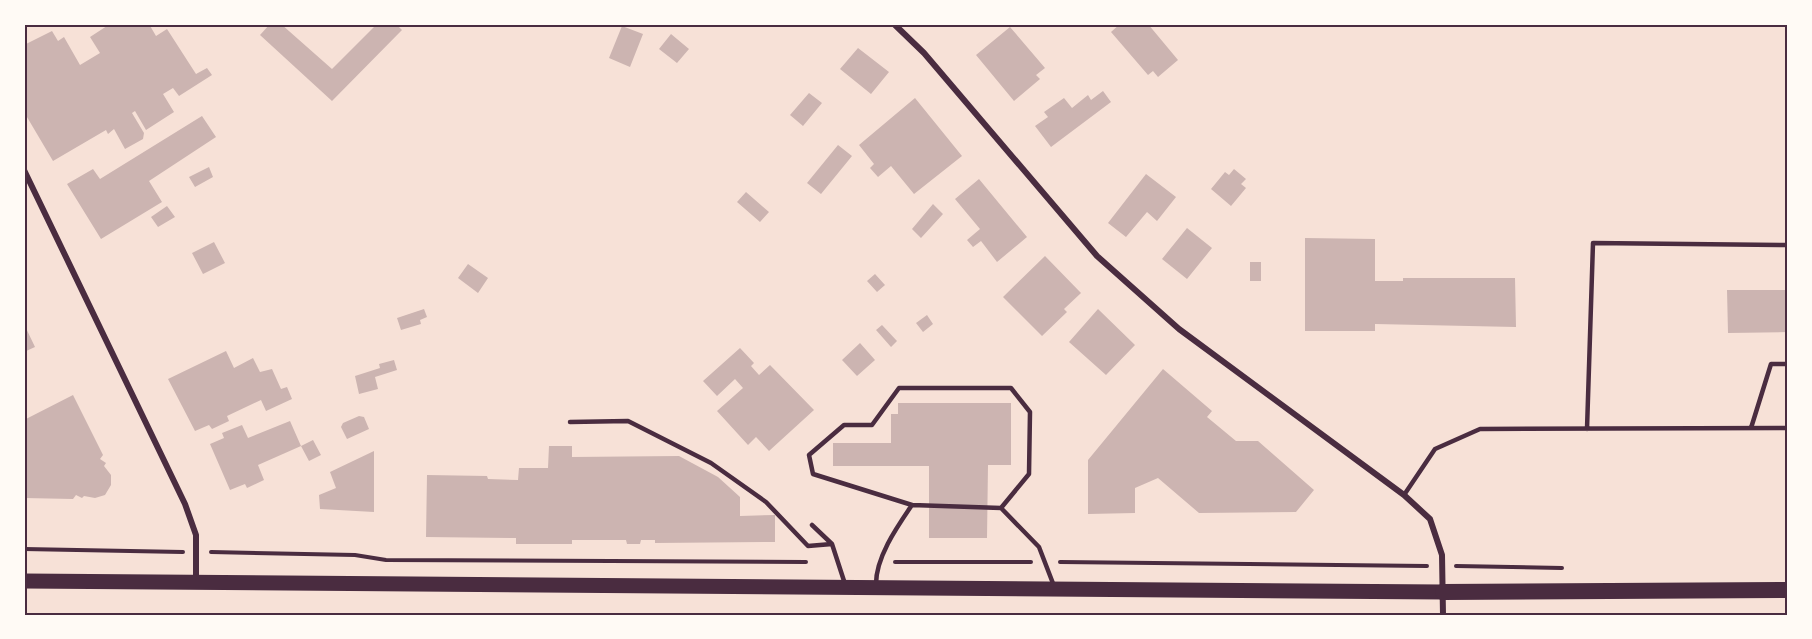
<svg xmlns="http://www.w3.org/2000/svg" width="1812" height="639" font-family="'Roboto Serif',serif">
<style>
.building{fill:#ccb4b1}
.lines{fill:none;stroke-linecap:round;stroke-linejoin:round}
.path{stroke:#4a2c40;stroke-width:4}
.service{stroke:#4a2c40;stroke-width:4.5}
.minor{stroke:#4a2c40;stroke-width:6}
.primary{stroke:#4a2c40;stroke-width:15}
.trunk{stroke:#4a2c40;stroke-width:16}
.neatline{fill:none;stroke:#4a2c40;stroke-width:2}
</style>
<rect width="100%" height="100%" fill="#f7e1d7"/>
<!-- building -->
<path class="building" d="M 110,24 L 149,24 L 156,36 L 167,29 L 196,74 L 207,68 L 212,75 L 179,96 L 173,88 L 163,94 L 174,112 L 146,130 L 135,111 L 132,113 L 144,133 L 143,139 L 125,149 L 114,129 L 108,134 L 106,130 L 53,161 L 24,112 L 24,45 L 52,31 L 58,41 L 64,37 L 80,65 L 100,53 L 90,37 Z
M 270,24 L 281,24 L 332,69 L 377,24 L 396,24 L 402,30 L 332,101 L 260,35 Z
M 1120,24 L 1148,24 L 1178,60 L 1158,77 L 1153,71 L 1148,75 L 1111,32 Z
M 622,26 L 643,34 L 630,67 L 609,58 Z
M 1010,27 L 1045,68 L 1036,75 L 1040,79 L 1014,101 L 976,55 Z
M 671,34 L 689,49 L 677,63 L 659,49 Z
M 858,48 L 889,72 L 871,94 L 840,69 Z
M 1103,91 L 1111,102 L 1051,147 L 1035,126 L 1048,117 L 1044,112 L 1064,98 L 1072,108 L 1088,95 L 1091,100 Z
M 809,93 L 822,103 L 803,126 L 790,115 Z
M 915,98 L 962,156 L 914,194 L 891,166 L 878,177 L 870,168 L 874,164 L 859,145 Z
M 202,116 L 216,137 L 149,181 L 162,202 L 101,239 L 67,184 L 93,169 L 100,179 Z
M 838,145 L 852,156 L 821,194 L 807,183 Z
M 209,167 L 213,177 L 195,187 L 189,177 Z
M 1234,169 L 1246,179 L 1241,184 L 1246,188 L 1231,206 L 1211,189 L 1225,172 L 1229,175 Z
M 1146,174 L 1176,197 L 1157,221 L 1147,212 L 1126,237 L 1108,223 Z
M 979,179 L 1027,237 L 997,262 L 981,241 L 973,247 L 967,240 L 980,229 L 955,199 Z
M 746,192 L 769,212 L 760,222 L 737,202 Z
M 933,204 L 943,214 L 921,238 L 912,229 Z
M 167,206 L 175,217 L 158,227 L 151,217 Z
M 1187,228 L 1212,248 L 1187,279 L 1162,259 Z
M 1305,238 L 1375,239 L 1375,281 L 1403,281 L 1403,278 L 1515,278 L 1516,327 L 1375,324 L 1375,331 L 1305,331 Z
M 214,242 L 225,263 L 203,274 L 192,253 Z
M 1045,256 L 1081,293 L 1064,309 L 1067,312 L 1042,336 L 1003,297 Z
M 1250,262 L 1261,262 L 1261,281 L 1250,281 Z
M 468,264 L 488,278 L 478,293 L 458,278 Z
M 875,274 L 885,285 L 877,292 L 867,281 Z
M 1727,290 L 1788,290 L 1788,332 L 1728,333 Z
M 424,309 L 427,317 L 420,320 L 421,324 L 401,330 L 397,318 Z
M 1098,309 L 1135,345 L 1106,375 L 1069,342 Z
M 927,315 L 933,324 L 923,332 L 916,323 Z
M 24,324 L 35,347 L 24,352 Z
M 882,325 L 897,341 L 891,347 L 876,330 Z
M 860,343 L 875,360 L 857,376 L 842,360 Z
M 740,348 L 754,363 L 751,366 L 759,375 L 770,365 L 814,410 L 769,451 L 756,437 L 748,445 L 717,411 L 743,388 L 735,379 L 717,396 L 703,381 Z
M 226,351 L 234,368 L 253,358 L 260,372 L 272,369 L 281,389 L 287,387 L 292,399 L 266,411 L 261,400 L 227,416 L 229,421 L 212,429 L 209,425 L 195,431 L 168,379 Z
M 394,360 L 397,370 L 375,377 L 378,389 L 359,394 L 355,376 L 380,368 L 379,364 Z
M 1163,369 L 1212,411 L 1207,417 L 1236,441 L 1258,441 L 1314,490 L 1296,512 L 1199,513 L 1158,478 L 1135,488 L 1135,513 L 1088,514 L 1088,460 Z
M 73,395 L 103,455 L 100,459 L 106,463 L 104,466 L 111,475 L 111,485 L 105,495 L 95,498 L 84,496 L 82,498 L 76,495 L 73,499 L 24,498 L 24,420 Z
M 898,403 L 1011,403 L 1011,465 L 988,465 L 987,538 L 929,538 L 929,466 L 833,466 L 833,443 L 891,443 L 891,414 L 898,414 Z
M 359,416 L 364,417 L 369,429 L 347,439 L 341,427 L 343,423 Z
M 290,421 L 301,446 L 258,465 L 264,480 L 247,488 L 245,484 L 230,490 L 210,444 L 224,438 L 222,433 L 242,425 L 248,438 Z
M 313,440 L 321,455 L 309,461 L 301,446 Z
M 549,446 L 572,446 L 572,457 L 679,456 L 718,477 L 740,497 L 740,516 L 775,515 L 775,542 L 655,543 L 655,540 L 641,540 L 640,544 L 627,544 L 626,540 L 572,540 L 572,544 L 516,544 L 516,538 L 426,537 L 427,475 L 487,476 L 488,479 L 518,480 L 519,468 L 548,468 Z
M 374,451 L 374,512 L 320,509 L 319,495 L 336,488 L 330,472 Z"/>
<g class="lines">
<!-- path -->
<path class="path" d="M 24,549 L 183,552
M 211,552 L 355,555 L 386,560 L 806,562
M 895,562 L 1031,562
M 1060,562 L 1427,566
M 1456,566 L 1562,568"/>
<!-- service -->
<path class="service" d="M 570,422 L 628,421 L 711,463 L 766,502 L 808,546 L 832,544
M 1751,428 L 1771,364 L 1788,364
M 1587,429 L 1593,243 L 1788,245
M 1404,495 L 1435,449 L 1480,429 L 1788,428
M 912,505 L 813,474 L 809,455 L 844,425 L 872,425 L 899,388 L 1011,388 L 1030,412 L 1029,474 L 1001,508
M 812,525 L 832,544 L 845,584
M 876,584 C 876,557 897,527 912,505 L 1001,508 L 1039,547 L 1054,586"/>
<!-- minor -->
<path class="minor" d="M 894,24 L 924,53 L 1097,256 L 1179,329 L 1404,495 L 1430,519 L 1442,555 L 1443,615
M 24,170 L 185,504 L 196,535 L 196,583"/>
<!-- primary -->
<path class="primary" d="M 24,581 L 1443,592"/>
<!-- trunk -->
<path class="trunk" d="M 1443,592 L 1788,590"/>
</g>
<!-- border -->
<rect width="1812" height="639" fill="none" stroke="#fffaf5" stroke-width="51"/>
<rect x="26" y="26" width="1760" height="588" class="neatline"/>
</svg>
